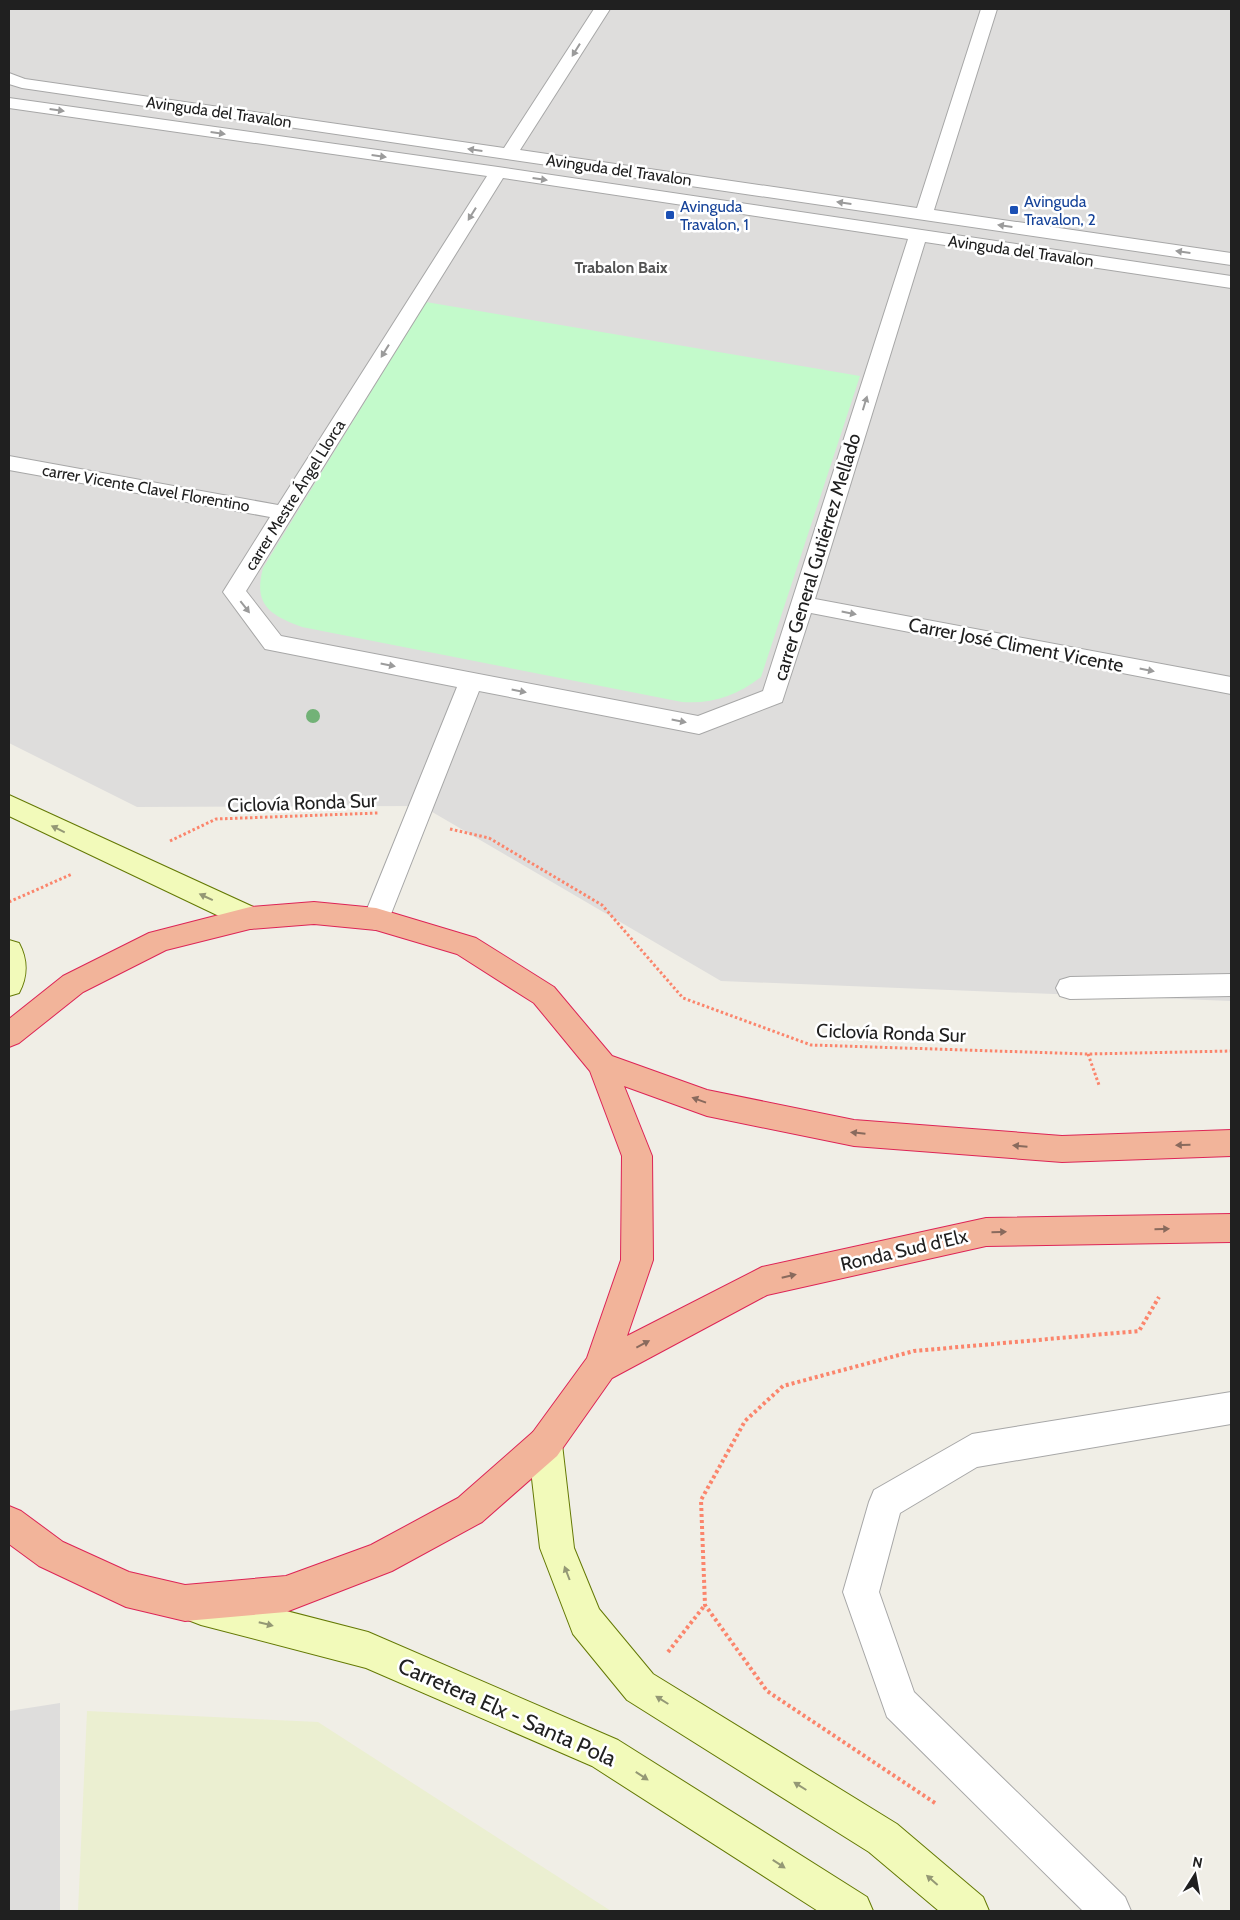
<svg xmlns="http://www.w3.org/2000/svg" width="1240" height="1920" font-family="Cabin,sans-serif">
<style>
.residential{fill:#dedddc}
.farmland{fill:#ebefd1}
.park{fill:#c3facb}
.lines{fill:none;stroke-linecap:round;stroke-linejoin:round}
.minor-casing{stroke:#a7a7a7;stroke-width:2}
.secondary-casing{stroke:#647904;stroke-width:2}
.trunk-casing{stroke:#dd2456;stroke-width:2}
.path-far1{stroke:#fb856c;stroke-width:3;stroke-dasharray:2.5 2.5;stroke-linecap:butt}
.path{stroke:#fb856c;stroke-width:4;stroke-dasharray:3 3;stroke-linecap:butt}
.minor{fill:#fff;fill-rule:evenodd}
.secondary{fill:#f2faba;fill-rule:evenodd}
.trunk{fill:#f2b49a;fill-rule:evenodd}
.tree{fill:#72b277}
.oneway{fill:#9b9b9b}
.oneway2{fill:#949875}
.oneway3{fill:#896a5d}
.transit-dot{fill:#1a4fb4;stroke:#fff;stroke-width:2}
.labels{text-anchor:middle;dominant-baseline:central;stroke-width:5;stroke-linejoin:round;paint-order:stroke}
.far-street-label{font-size:16px;fill:#202020;stroke:#fff}
.far-transit-label{font-size:16px;fill:#164399;stroke:#fff;text-anchor:start}
.far-neighbourhood-label{font-size:16px;font-weight:bold;fill:#535353;stroke:#fff}
.street-label{font-size:19px;fill:#202020;stroke:#fff}
.near-street-label{font-size:22px;fill:#202020;stroke:#fff}
</style>
<rect width="100%" height="100%" fill="#f0eee6"/>
<!-- residential -->
<path class="residential" d="M 9,9 L 1231,9 L 1231,1001 L 721,981 L 422,806 L 137,807 L 9,743 Z
M 60,1703 L 60,1911 L 9,1911 L 9,1711 Z"/>
<!-- farmland -->
<path class="farmland" d="M 87,1711 L 318,1722 L 611,1911 L 78,1911 Z"/>
<!-- park -->
<path class="park" d="M 426,302 L 860,376 L 761,677 C 736,696 713,704 682,702 L 302,627 C 270,615 253,605 263,568 Z"/>
<g class="lines">
<!-- minor casing -->
<g class="minor-casing">
<path id="minor" d="M 594,9 L 610,9 L 520,150 L 917,208 L 981,9 L 997,9 L 934,210 L 1231,253 L 1231,265 L 22,88 L 9,84 L 9,73 L 25,79 L 504,148 Z
M 9,98 L 498,167 L 1231,276 L 1231,288 L 925,242 L 815,599 L 1231,677 L 1231,694 L 811,613 L 782,702 L 699,734 L 479,691 L 389,919 L 386,927 L 376,930 L 366,927 L 363,919 L 457,687 L 265,649 L 223,592 L 270,517 L 9,470 L 9,456 L 278,505 L 487,176 L 9,108 ZM 503,178 L 908,239 L 763,691 L 698,716 L 281,636 L 246,591 Z
M 1231,974 L 1231,996 L 1070,999 L 1060,996 L 1056,988 L 1060,980 L 1070,977 Z
M 1231,1392 L 1231,1424 L 977,1467 L 900,1513 L 879,1592 L 914,1692 L 1125,1897 L 1131,1911 L 1083,1911 L 887,1717 L 843,1592 L 869,1502 L 874,1490 L 972,1434 Z"/>
</g>
<!-- secondary casing -->
<g class="secondary-casing">
<path id="secondary" d="M 9,795 L 260,910 L 263,918 L 260,926 L 250,929 L 240,926 L 9,816 Z
M 9,940 L 19,943 C 28,960 28,976 19,993 L 9,996 Z
M 545,1427 L 557,1432 L 562,1444 L 574,1548 L 599,1609 L 653,1674 L 897,1824 L 983,1897 L 989,1911 L 939,1911 L 869,1852 L 627,1700 L 573,1634 L 540,1548 L 528,1444 L 533,1432 Z
M 201,1589 L 368,1632 L 618,1740 L 867,1897 L 873,1911 L 818,1911 L 592,1766 L 366,1668 L 201,1625 L 188,1620 L 183,1607 L 188,1594 Z"/>
</g>
<!-- trunk casing -->
<g class="trunk-casing">
<path id="trunk" d="M 314,902 L 376,908 L 476,938 L 554,987 L 612,1056 L 707,1090 L 854,1120 L 1062,1136 L 1231,1130 L 1231,1156 L 1062,1162 L 854,1146 L 707,1116 L 624,1086 L 652,1156 L 653,1260 L 627,1336 L 762,1267 L 986,1218 L 1231,1214 L 1231,1242 L 986,1246 L 767,1295 L 612,1378 L 557,1456 L 482,1522 L 392,1571 L 286,1612 L 185,1621 L 126,1607 L 39,1566 L 9,1544 L 9,1506 L 21,1511 L 63,1542 L 129,1572 L 185,1585 L 286,1576 L 371,1545 L 458,1498 L 533,1432 L 587,1358 L 621,1260 L 622,1156 L 590,1071 L 534,1003 L 457,954 L 376,930 L 314,924 L 250,929 L 166,950 L 83,992 L 19,1043 L 9,1047 L 9,1019 L 63,976 L 149,933 L 250,907 Z"/>
</g>
<!-- path-far1 -->
<path class="path-far1" d="M 450,829 L 489,838 L 602,905 L 683,998 L 811,1045 L 1088,1054 L 1231,1051
M 170,841 L 216,819 L 378,813
M 9,902 L 72,874
M 1088,1054 L 1099,1085"/>
<!-- path -->
<path class="path" d="M 668,1652 L 705,1605
M 935,1803 L 767,1691 L 705,1605 L 701,1500 L 745,1421 L 783,1386 L 914,1351 L 1139,1331 L 1159,1297"/>
<!-- minor -->
<use href="#minor" class="minor"/>
<!-- secondary -->
<use href="#secondary" class="secondary"/>
<!-- trunk -->
<use href="#trunk" class="trunk"/>
</g>
<!-- trees -->
<circle class="tree" cx="313" cy="716" r="7"/>
<!-- one-way arrows -->
<defs><path id="oneway-solid" d="M-6-.8H1V-3.2L6.5 0L1 3.2V.8H-6Z" transform="scale(1.25)"/></defs>
<g class="oneway">
<use href="#oneway-solid" transform="translate(576 50) rotate(122)"/>
<use href="#oneway-solid" transform="translate(57 110) rotate(8)"/>
<use href="#oneway-solid" transform="translate(218 133) rotate(8)"/>
<use href="#oneway-solid" transform="translate(475 150) rotate(-172)"/>
<use href="#oneway-solid" transform="translate(379 156) rotate(8)"/>
<use href="#oneway-solid" transform="translate(540 179) rotate(8)"/>
<use href="#oneway-solid" transform="translate(844 203) rotate(-172)"/>
<use href="#oneway-solid" transform="translate(472 214) rotate(122)"/>
<use href="#oneway-solid" transform="translate(1005 226) rotate(-172)"/>
<use href="#oneway-solid" transform="translate(1183 252) rotate(-172)"/>
<use href="#oneway-solid" transform="translate(385 351) rotate(122)"/>
<use href="#oneway-solid" transform="translate(865 403) rotate(-73)"/>
<use href="#oneway-solid" transform="translate(245 607) rotate(52)"/>
<use href="#oneway-solid" transform="translate(849 613) rotate(11)"/>
<use href="#oneway-solid" transform="translate(388 665) rotate(11)"/>
<use href="#oneway-solid" transform="translate(1147 670) rotate(11)"/>
<use href="#oneway-solid" transform="translate(519 691) rotate(11)"/>
<use href="#oneway-solid" transform="translate(679 721) rotate(11)"/>
</g>
<g class="oneway2">
<use href="#oneway-solid" transform="translate(58 829) rotate(-154)"/>
<use href="#oneway-solid" transform="translate(206 897) rotate(-155)"/>
<use href="#oneway-solid" transform="translate(567 1573) rotate(-111)"/>
<use href="#oneway-solid" transform="translate(266 1624) rotate(14)"/>
<use href="#oneway-solid" transform="translate(662 1700) rotate(-148)"/>
<use href="#oneway-solid" transform="translate(642 1776) rotate(33)"/>
<use href="#oneway-solid" transform="translate(800 1786) rotate(-148)"/>
<use href="#oneway-solid" transform="translate(779 1864) rotate(33)"/>
<use href="#oneway-solid" transform="translate(932 1880) rotate(-139)"/>
</g>
<g class="oneway3">
<use href="#oneway-solid" transform="translate(699 1100) rotate(-160)"/>
<use href="#oneway-solid" transform="translate(858 1133) rotate(-174)"/>
<use href="#oneway-solid" transform="translate(1183 1145) rotate(178)"/>
<use href="#oneway-solid" transform="translate(1020 1146) rotate(-175)"/>
<use href="#oneway-solid" transform="translate(1162 1229) rotate(-1)"/>
<use href="#oneway-solid" transform="translate(999 1232) rotate(-1)"/>
<use href="#oneway-solid" transform="translate(789 1276) rotate(-13)"/>
<use href="#oneway-solid" transform="translate(643 1344) rotate(-28)"/>
</g>
<!-- markers -->
<g class="transit-dot">
<rect x="1009" y="205" width="10" height="10" rx="2.5"/>
<rect x="665" y="210" width="10" height="10" rx="2.5"/>
</g>
<g class="labels">
<!-- far-street labels -->
<g class="far-street-label">
<text transform="translate(219 112) rotate(8)">Avinguda del Travalon</text>
<text transform="translate(619 170) rotate(8)">Avinguda del Travalon</text>
<text transform="translate(1021 251) rotate(8)">Avinguda del Travalon</text>
<text transform="translate(146 488) rotate(10)">carrer Vicente Clavel Florentino</text>
<text transform="translate(295 495) rotate(-58)">carrer Mestre Ángel Llorca</text>
</g>
<!-- far-transit labels -->
<g class="far-transit-label">
<text x="1024" y="201">Avinguda<tspan x="1024" dy="18">Travalon, 2</tspan></text>
<text x="680" y="206">Avinguda<tspan x="680" dy="18">Travalon, 1</tspan></text>
</g>
<!-- far-neighbourhood labels -->
<g class="far-neighbourhood-label">
<text x="621" y="267">Trabalon Baix</text>
</g>
<!-- street labels -->
<g class="street-label">
<text transform="translate(817 557) rotate(-73)">carrer General Gutiérrez Mellado</text>
<text transform="translate(1016 645) rotate(11)">Carrer José Climent Vicente</text>
<text transform="translate(302 803) rotate(-2)">Ciclovía Ronda Sur</text>
<text transform="translate(891 1033) rotate(2)">Ciclovía Ronda Sur</text>
<text transform="translate(904 1250) rotate(-13)">Ronda Sud d'Elx</text>
</g>
<!-- near-street labels -->
<g class="near-street-label">
<text transform="translate(507 1712) rotate(24)">Carretera Elx - Santa Pola</text>
</g>
</g>
<!-- border -->
<rect width="1240" height="1920" fill="none" stroke="#202020" stroke-width="20"/>
<!-- north arrow -->
<g transform="translate(1195 1875) rotate(11)" stroke="#ffffff" stroke-width="4" paint-order="stroke">
<path d="M0-4L9 19L0 12L-9 19Z" fill="#202020"/>
<text y="-8" font-size="14" font-weight="bold" text-anchor="middle" fill="#202020">N</text>
</g>
</svg>
